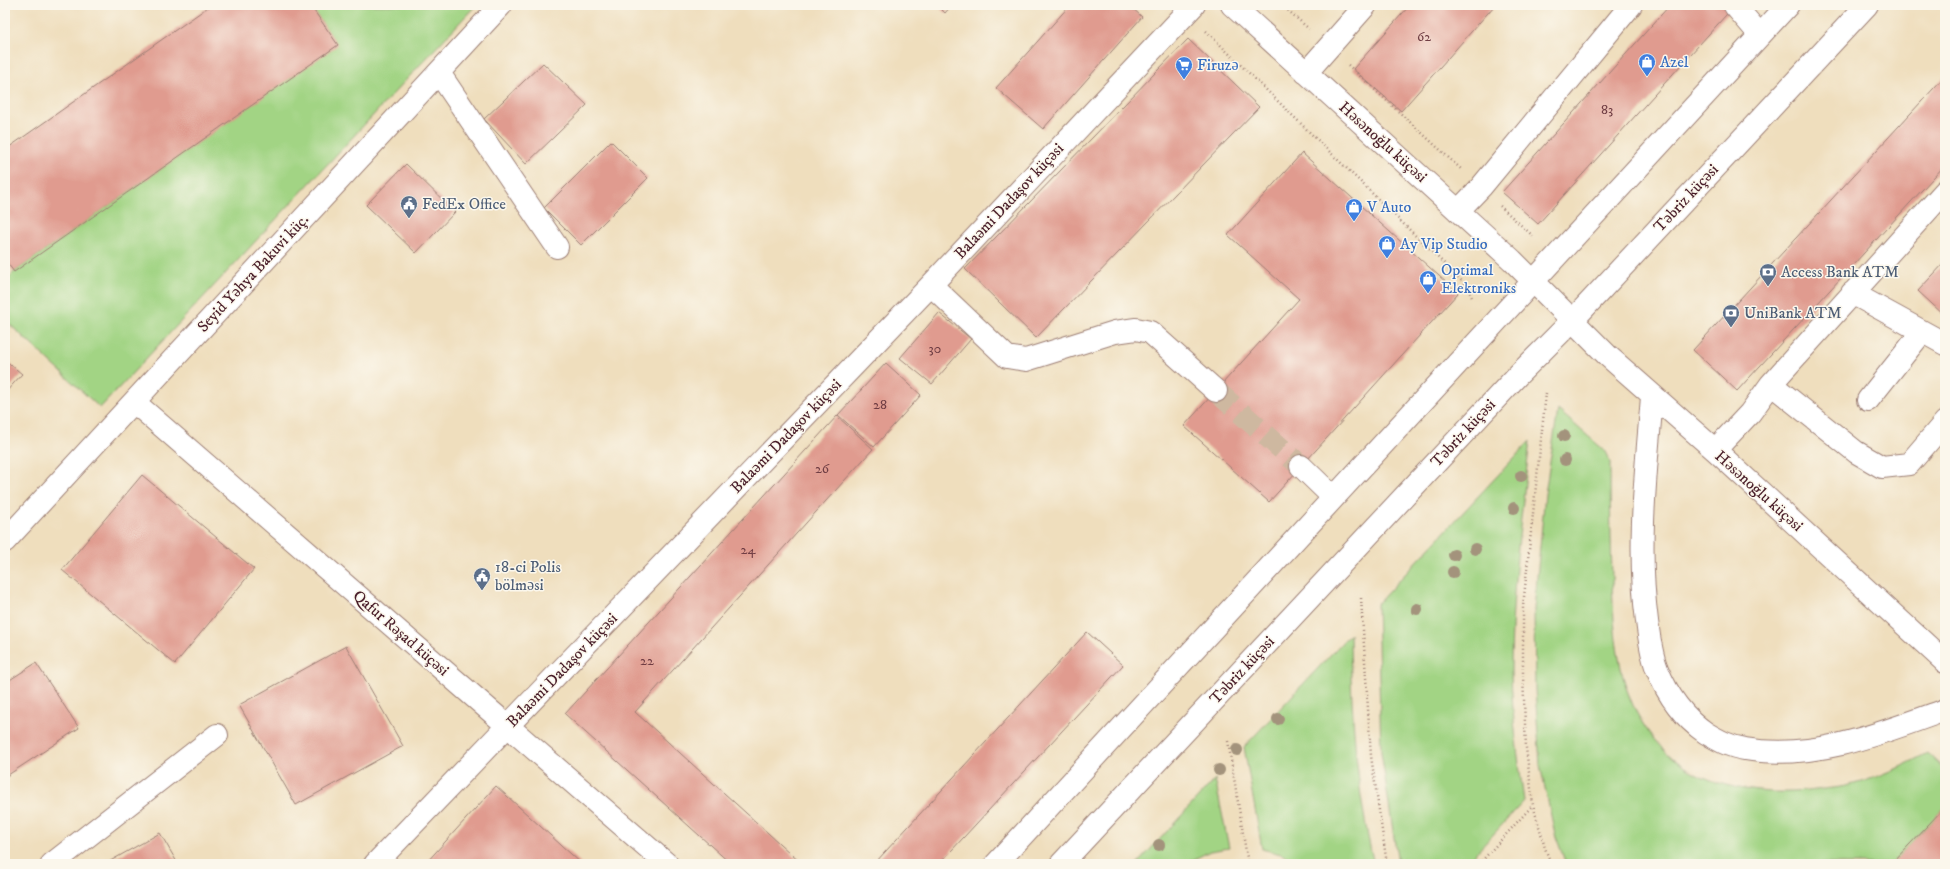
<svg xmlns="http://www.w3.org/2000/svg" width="1950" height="869" font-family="'IM FELL DW Pica',serif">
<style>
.green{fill:#a2d484;stroke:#767a58}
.building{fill:#e09b8f}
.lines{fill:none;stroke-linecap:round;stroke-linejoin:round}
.minor-tunnel{stroke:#ceb8a0;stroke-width:22;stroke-dasharray:22 11;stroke-linecap:butt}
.minor-casing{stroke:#9c7e74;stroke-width:24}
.major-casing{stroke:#9c7e74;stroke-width:24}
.path{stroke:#9c7e74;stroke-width:2.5;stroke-dasharray:1 3;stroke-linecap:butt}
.minor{stroke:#fff;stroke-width:22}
.major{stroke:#fff;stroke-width:22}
.tree{fill:#a3937c}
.labels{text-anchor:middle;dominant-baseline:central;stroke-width:3;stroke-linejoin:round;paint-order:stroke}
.number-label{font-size:14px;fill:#703e44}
.shop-label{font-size:16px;fill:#366cbe;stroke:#fbf7ec;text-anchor:start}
.street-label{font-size:16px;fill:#4a1f2b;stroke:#fbf7ec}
.service-label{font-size:16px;fill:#4e5e75;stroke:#fbf7ec;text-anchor:start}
</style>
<rect width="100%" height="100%" fill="#fbf7ec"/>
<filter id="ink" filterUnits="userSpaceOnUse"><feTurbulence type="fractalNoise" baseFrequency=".025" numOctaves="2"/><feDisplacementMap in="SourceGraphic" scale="8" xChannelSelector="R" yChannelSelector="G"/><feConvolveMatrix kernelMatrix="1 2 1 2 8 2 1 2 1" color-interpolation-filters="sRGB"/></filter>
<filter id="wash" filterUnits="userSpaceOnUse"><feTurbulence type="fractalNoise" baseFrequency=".012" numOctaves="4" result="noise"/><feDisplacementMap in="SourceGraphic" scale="16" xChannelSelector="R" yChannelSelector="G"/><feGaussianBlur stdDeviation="0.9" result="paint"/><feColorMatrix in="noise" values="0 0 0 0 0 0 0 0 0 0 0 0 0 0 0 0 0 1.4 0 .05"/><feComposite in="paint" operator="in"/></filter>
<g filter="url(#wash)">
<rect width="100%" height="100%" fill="#efdebd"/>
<!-- green -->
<path class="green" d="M 310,5 L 476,5 L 100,408 L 5,320 L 5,282 L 14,272 L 337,45 Z
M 1558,410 L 1604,450 L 1610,462 C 1610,500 1611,539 1612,577 C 1613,615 1615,654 1627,690 C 1657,776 1733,800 1816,790 C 1828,788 1842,788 1854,784 C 1880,777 1904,766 1927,753 L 1945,770 L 1945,807 L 1891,864 L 1566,864 L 1555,834 L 1540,765 L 1535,689 L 1534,609 L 1545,494 Z
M 1530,441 C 1521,517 1511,594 1511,671 C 1512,715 1518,758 1524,801 L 1466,864 L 1398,864 L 1381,752 L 1377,604 Z
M 1350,634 C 1351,711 1356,789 1374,864 L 1302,864 L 1281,854 L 1262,849 L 1244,747 Z
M 1215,779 L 1229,848 L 1210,851 L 1185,864 L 1137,864 Z"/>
<g id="blocks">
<!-- building -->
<path class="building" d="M 211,5 L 310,5 L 338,45 L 14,272 L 5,260 L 5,150 Z
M 937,5 L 952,5 L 945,13 Z
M 1070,5 L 1129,5 L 1142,17 L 1043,129 L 996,88 Z
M 1410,5 L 1495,5 L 1401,111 L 1353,69 Z
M 1670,5 L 1735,5 L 1538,224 L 1502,192 Z
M 1188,39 L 1259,107 L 1036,338 L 965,269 Z
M 543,63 L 587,105 L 526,164 L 484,119 Z
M 1945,76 L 1945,165 L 1737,391 L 1693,350 Z
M 611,141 L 648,178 L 581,245 L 544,208 Z
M 1302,153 L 1458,293 L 1269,502 L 1184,426 L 1299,299 L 1228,235 Z
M 406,164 L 455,212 L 416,253 L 366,205 Z
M 1945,262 L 1945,316 L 1918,291 Z
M 939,313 L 971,339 L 932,384 L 900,358 Z
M 5,360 L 22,374 L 5,393 Z
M 886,363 L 921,395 L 874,447 L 838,415 Z
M 837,416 L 873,449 L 635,712 L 802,864 L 731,864 L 565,714 Z
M 142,475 L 254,569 L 175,664 L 62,570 Z
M 1087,632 L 1123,665 L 939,864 L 874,864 Z
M 346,646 L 403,746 L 296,805 L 239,705 Z
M 36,663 L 79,728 L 5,777 L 5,683 Z
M 496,786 L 540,826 L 582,864 L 425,864 Z
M 1945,807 L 1945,864 L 1891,864 Z
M 160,833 L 178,864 L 105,864 Z"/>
</g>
</g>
<g filter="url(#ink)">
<use href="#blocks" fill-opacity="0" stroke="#9c7e74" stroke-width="1"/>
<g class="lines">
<!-- minor-tunnel -->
<path class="minor-tunnel" d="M 1216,391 L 1301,466"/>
<!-- minor casing -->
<g class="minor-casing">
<path id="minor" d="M 1232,5 L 1512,260 L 1608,356 L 1715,450 L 1945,662
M 1735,6 L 1760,35
M 439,73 L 557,247
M 1306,73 L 1366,5
M 1458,211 L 1481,187 L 1631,5
M 931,285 L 1007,357 L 1026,360 L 1115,332 L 1136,329 L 1150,332 L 1216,391
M 1852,293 L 1945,344
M 1771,384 L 1856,452 L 1882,467 L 1909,464 L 1945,422
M 1652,397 C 1646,472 1637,546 1647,621 C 1649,637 1651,654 1657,669 C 1667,694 1683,717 1706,733 C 1718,740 1730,747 1745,749 C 1813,761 1882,733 1945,710
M 1868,400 L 1922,332
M 134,402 L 667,864
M 1715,450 L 1750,413 L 1771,384 L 1945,191
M 1301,466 L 1333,497
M 5,541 L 501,5
M 52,864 L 217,735
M 375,864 L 931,285 L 1194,5"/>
</g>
<!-- major casing -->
<g class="major-casing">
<path id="major" d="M 996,864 L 1788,5
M 1061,864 L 1517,376 L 1572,321 L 1867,5"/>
</g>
<!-- path -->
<path class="path" d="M 1282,5 L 1309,29
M 1206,31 L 1467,286 L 1473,300
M 1348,65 L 1462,170
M 1500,206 L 1534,237
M 1546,393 L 1523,606 L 1523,676 L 1526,748 L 1533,805 L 1545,848 L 1551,864
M 1361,598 L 1371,756 L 1387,864
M 1228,741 L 1248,864
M 1479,864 L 1533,805"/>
<!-- minor -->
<use href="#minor" class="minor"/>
<!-- major -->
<use href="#major" class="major"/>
</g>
<!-- trees -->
<g class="tree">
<circle cx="1564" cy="436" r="6"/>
<circle cx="1565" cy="460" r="6"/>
<circle cx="1521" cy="476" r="6"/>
<circle cx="1514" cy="508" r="6"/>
<circle cx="1475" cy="549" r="6"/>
<circle cx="1454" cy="555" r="6"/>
<circle cx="1453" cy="572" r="6"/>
<circle cx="1417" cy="609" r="6"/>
<circle cx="1278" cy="719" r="6"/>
<circle cx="1237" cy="750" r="6"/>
<circle cx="1219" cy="770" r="6"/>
<circle cx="1159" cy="845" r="6"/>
</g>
</g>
<!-- icons -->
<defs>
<g id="shop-pin" transform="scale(0.9)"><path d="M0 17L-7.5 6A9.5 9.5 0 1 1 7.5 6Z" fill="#3f7fe0" stroke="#fbf7ec"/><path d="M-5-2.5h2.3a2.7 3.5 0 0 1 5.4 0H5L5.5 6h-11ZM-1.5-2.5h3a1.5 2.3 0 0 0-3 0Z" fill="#fff"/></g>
<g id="supermarket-pin" transform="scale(0.9)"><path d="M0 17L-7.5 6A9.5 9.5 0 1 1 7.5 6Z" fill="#3f7fe0" stroke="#fbf7ec"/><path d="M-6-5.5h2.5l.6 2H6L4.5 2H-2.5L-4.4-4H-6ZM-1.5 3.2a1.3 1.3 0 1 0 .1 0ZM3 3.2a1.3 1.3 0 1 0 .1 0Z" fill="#fff"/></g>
<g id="civic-pin" transform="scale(0.9)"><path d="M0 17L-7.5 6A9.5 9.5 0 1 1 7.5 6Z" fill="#5c6f8a" stroke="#fbf7ec"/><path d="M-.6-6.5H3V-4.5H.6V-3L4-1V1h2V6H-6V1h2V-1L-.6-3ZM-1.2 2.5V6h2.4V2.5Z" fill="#fff"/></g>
<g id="bank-pin" transform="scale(0.9)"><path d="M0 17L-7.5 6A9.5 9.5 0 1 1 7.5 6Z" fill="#5c6f8a" stroke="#fbf7ec"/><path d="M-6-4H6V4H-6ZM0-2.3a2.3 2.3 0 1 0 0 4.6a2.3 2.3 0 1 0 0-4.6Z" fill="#fff"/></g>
</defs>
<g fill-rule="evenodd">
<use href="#shop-pin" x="1647" y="62"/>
<use href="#supermarket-pin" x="1184" y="65"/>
<use href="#civic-pin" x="409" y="204"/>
<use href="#shop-pin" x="1354" y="207"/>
<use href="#shop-pin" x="1387" y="244"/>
<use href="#bank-pin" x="1768" y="272"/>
<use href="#shop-pin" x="1428" y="279"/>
<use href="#bank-pin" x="1731" y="313"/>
<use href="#civic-pin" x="482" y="576"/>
</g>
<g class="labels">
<!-- number labels -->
<g class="number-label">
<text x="1424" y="37">62</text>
<text x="1607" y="110">83</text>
<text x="935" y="349">30</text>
<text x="880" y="405">28</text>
<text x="822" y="469">26</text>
<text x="748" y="550">24</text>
<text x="647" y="661">22</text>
</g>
<!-- shop labels -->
<g class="shop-label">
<text x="1660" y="62">Azel</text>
<text x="1197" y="65">Firuzə</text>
<text x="1367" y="207">V Auto</text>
<text x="1400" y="244">Ay Vip Studio</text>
<text x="1441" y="270">Optimal<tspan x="1441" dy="18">Elektroniks</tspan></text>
</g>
<!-- street labels -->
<g class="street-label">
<text transform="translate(1383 142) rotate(42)">Həsənoğlu küçəsi</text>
<text transform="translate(1686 198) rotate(-47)">Təbriz küçəsi</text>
<text transform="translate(1009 201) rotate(-47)">Balaəmi Dadaşov küçəsi</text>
<text transform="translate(253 273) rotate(-47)">Seyid Yəhya Bakuvi küç.</text>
<text transform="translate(1463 433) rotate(-47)">Təbriz küçəsi</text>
<text transform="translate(786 436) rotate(-46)">Balaəmi Dadaşov küçəsi</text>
<text transform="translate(1759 491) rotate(42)">Həsənoğlu küçəsi</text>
<text transform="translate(401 633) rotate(41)">Qafur Rəşad küçəsi</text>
<text transform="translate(562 670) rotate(-46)">Balaəmi Dadaşov küçəsi</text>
<text transform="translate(1242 670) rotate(-47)">Təbriz küçəsi</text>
</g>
<!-- service labels -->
<g class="service-label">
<text x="422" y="204">FedEx Office</text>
<text x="1781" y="272">Access Bank ATM</text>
<text x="1744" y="313">UniBank ATM</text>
<text x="495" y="567">18-ci Polis<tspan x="495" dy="18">bölməsi</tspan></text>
</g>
</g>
<!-- margin -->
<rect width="1950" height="869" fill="none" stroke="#fbf7ec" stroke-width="20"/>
</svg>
